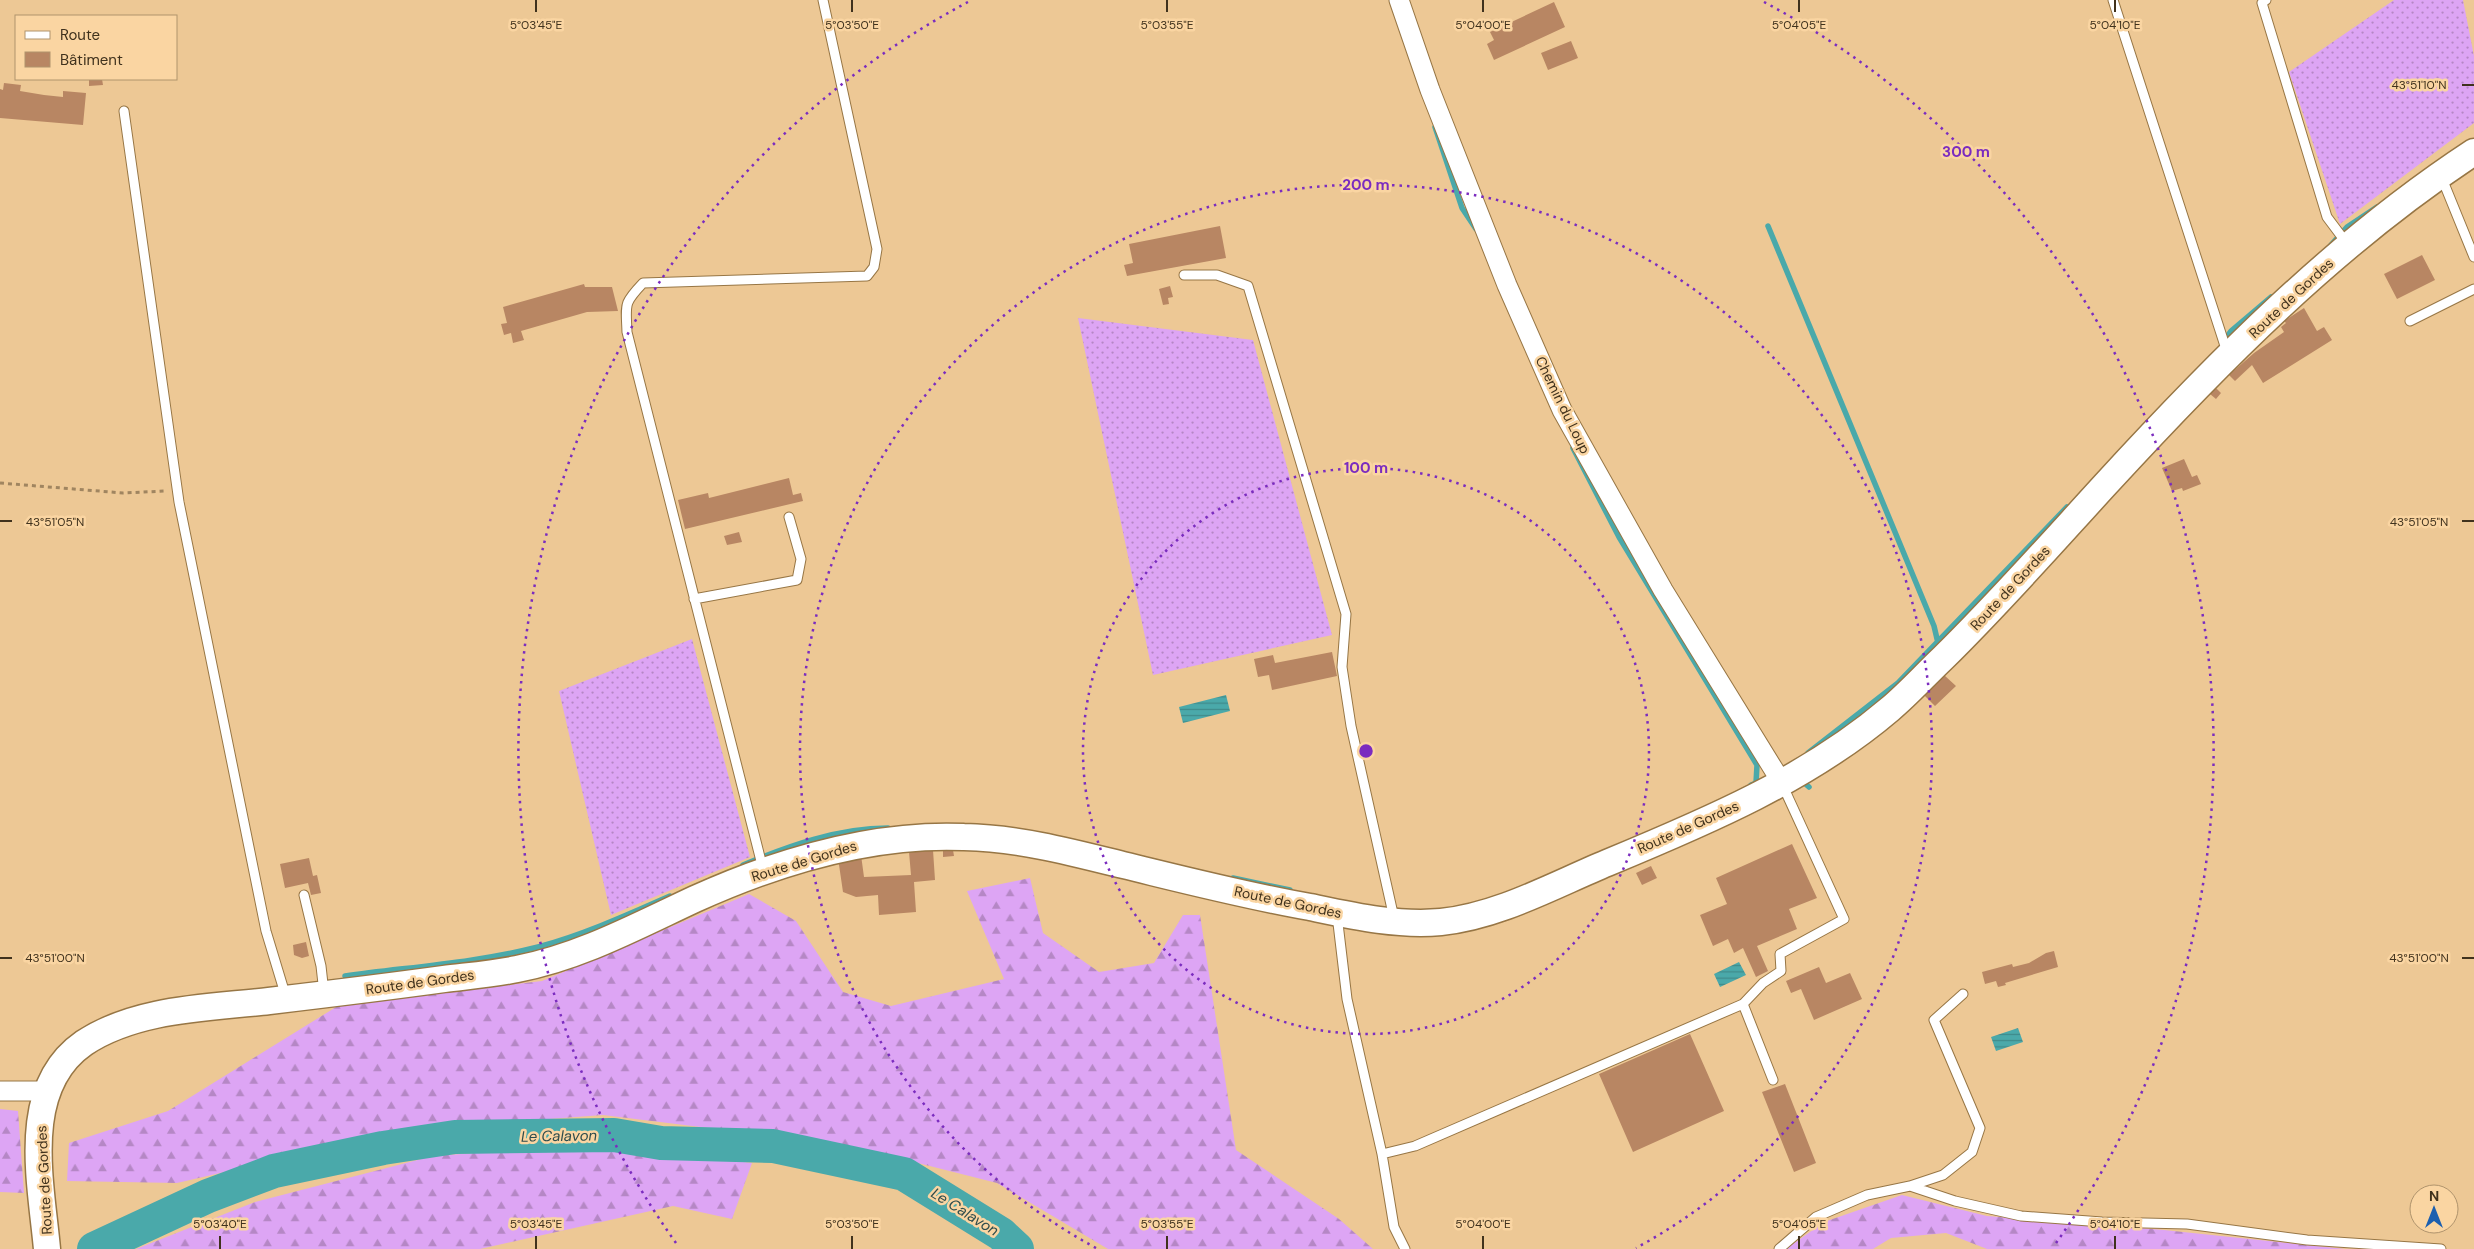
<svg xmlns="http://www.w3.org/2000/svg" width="2474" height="1249" font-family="'DM Sans',sans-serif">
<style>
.grass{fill:url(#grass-dots)}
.forest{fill:url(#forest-firs)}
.water{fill:url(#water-rules)}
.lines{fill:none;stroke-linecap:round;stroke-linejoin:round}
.stream{stroke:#4aa9aa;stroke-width:5.5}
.river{stroke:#4aa9aa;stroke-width:34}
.building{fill:#b88663}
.lane-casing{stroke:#977645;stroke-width:11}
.street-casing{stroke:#977645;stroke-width:21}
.secondary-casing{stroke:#977645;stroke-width:29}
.path{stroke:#a08560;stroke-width:3;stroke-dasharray:4 4;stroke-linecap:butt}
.lane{stroke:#fff;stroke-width:9}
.street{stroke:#fff;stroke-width:19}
.secondary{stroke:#fff;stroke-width:26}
.ticks{fill:none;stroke:#40321d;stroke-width:2}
.ring{fill:none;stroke:#7b2cbf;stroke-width:2.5;stroke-dasharray:2.5 5}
.labels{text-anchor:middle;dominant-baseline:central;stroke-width:5;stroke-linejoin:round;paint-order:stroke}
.street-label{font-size:14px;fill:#40321d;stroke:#fad5a2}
.water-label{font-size:15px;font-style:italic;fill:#2e4c4c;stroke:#fad5a2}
.ticks-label{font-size:12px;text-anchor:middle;fill:#40321d;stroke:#fad5a2;stroke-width:5;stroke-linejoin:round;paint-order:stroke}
.centre{fill:#7b2cbf;stroke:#fad5a2;stroke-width:2.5}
.ring-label{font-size:15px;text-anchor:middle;font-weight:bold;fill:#7b2cbf;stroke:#fad5a2;stroke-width:5;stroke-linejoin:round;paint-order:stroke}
</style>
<defs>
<pattern id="grass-dots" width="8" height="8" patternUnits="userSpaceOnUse" patternTransform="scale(1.25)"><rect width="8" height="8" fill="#dda5f4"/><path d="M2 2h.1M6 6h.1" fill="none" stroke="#b587c5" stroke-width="1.8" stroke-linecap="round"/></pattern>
<pattern id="forest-firs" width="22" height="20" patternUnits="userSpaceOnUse" patternTransform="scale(1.25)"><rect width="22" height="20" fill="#dda5f4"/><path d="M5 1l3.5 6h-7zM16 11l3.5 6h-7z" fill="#b587c5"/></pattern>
<pattern id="water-rules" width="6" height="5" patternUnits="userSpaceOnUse" patternTransform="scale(1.25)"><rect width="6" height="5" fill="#4aa9aa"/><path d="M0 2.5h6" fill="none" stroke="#3f8a8a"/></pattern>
</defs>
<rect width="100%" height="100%" fill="#edc895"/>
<!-- grass -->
<path class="grass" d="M 2394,0 L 2463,0 L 2474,56 L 2474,123 L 2340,224 L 2289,72 Z
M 1078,318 L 1253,340 L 1332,635 L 1153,675 Z
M 692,639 L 750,857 L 611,915 L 559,691 Z"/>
<!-- forest -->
<path class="forest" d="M 1030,878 L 1043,933 L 1099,972 L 1154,963 L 1183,915 L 1200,915 L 1236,1150 L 1339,1219 L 1373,1249 L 1108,1249 L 997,1183 L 906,1160 L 733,1131 L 603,1115 L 412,1129 L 177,1183 L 67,1181 L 69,1143 L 168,1111 L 341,1004 L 542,981 L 749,894 L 796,921 L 843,992 L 891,1006 L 1004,979 L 967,891 Z
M 0,1109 L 18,1111 L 24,1193 L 0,1192 Z
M 599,1144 L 752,1163 L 732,1219 L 673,1206 L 480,1249 L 136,1249 L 255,1202 L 433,1156 Z
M 1902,1195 L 1987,1216 L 2164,1230 L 2345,1249 L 1987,1249 L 1946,1233 L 1891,1238 L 1873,1249 L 1786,1249 L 1824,1222 Z"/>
<!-- water -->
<path class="water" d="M 1226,695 L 1230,711 L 1183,723 L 1179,707 Z
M 1739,962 L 1746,975 L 1720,987 L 1714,974 Z
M 2018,1028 L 2023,1042 L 1996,1051 L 1991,1037 Z"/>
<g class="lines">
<!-- stream -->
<path class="stream" d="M 1435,127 L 1462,208 L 1476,229
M 1768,226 L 1934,626 L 1938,643
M 2331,245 L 2347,227 L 2377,207
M 2223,342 L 2231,331 L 2271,297
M 1573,448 L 1619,537 L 1757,765 L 1756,783 L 1751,785
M 1808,753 L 1898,683 L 2067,507
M 1801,780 L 1809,787
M 743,865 C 788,846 838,828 888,828
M 1233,878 L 1290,890
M 345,976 C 409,967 475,963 538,947 C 583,935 627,915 670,896"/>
<!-- river -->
<path class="river" d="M 94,1249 L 208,1196 L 274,1171 L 383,1148 L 455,1137 L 614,1135 L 661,1143 L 773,1146 L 904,1174 L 1001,1234 L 1017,1249"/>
</g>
<!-- building -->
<path class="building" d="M 1554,2 L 1565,27 L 1494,60 L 1487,44 L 1494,40 L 1490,32 Z
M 1571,41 L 1578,58 L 1548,70 L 1541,53 Z
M 89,79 L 102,79 L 103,85 L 89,86 Z
M 4,83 L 21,85 L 20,91 L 44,95 L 63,97 L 63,91 L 86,93 L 83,125 L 0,118 L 0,89 L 3,90 Z
M 1220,226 L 1226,258 L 1127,276 L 1124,265 L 1133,263 L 1129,244 Z
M 2422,255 L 2435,280 L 2397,299 L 2384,274 Z
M 584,284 L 585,287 L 612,287 L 618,311 L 587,312 L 521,331 L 524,340 L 513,343 L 511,333 L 504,335 L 501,324 L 507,323 L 503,307 Z
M 1170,286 L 1173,297 L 1168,298 L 1169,304 L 1163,305 L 1159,289 Z
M 2304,308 L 2317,331 L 2324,327 L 2332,340 L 2263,383 L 2252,365 L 2235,381 L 2229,375 L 2254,353 L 2284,332 L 2281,327 L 2286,323 L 2284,321 Z
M 2216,388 L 2221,393 L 2216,399 L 2210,394 Z
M 2184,459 L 2192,477 L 2197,475 L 2201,484 L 2183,491 L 2182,488 L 2172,491 L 2162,468 Z
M 789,478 L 793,495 L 801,493 L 803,501 L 685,529 L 678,500 L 708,493 L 709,498 Z
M 739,532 L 742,542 L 727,545 L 724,536 Z
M 1332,652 L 1337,676 L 1272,690 L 1269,675 L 1258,677 L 1254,659 L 1273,655 L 1275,663 Z
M 1944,675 L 1956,686 L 1935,706 L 1924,695 Z
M 1792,844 L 1817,898 L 1789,909 L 1797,929 L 1757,946 L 1768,971 L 1756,977 L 1743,948 L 1734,953 L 1728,939 L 1713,946 L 1700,915 L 1727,904 L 1716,878 Z
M 933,850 L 935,880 L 914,882 L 916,912 L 879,915 L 878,895 L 856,897 L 843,892 L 838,858 L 861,855 L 864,877 L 911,875 L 909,852 Z
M 953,850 L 954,856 L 943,857 L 943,851 Z
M 309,858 L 313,876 L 317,875 L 321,893 L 311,895 L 308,883 L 285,888 L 280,864 Z
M 1651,866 L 1657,878 L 1642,885 L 1636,873 Z
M 306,942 L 309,956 L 302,958 L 294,955 L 293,945 Z
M 2054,951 L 2058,967 L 2005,983 L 2006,985 L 1998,987 L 1996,981 L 1985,984 L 1982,972 L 2012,964 L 2013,967 L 2029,963 L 2046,953 Z
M 1819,967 L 1826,983 L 1850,973 L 1862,999 L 1814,1020 L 1801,989 L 1791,993 L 1786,981 Z
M 1690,1034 L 1724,1111 L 1633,1152 L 1599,1074 Z
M 1785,1084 L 1816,1163 L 1794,1172 L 1762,1092 Z"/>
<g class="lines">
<!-- lane casing -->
<g class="lane-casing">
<path id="lane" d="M 2113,0 L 2227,352
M 2266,0 L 2262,3 L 2327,217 L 2348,245
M 124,111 L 179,502 L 266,931 L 286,997
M 2441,176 L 2474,257
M 1184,275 L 1217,275 L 1248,286 L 1346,614 L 1342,667 L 1351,726 L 1394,918
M 2410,321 L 2474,289
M 694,599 L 797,580 L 801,559 L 789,517
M 763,869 L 627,332 C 626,304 623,304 643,283 L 867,276 L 874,267 L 877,249 L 823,0
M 304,895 L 321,966 L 324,993
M 1337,915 L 1347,999 L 1382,1154 L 1394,1227 L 1405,1249
M 1743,1004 L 1773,1080
M 1382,1154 L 1415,1146 L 1743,1004 L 1763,983 L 1781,971 L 1780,954 L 1844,919 L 1782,784
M 1910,1186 L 1943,1175 L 1972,1152 L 1980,1128 L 1934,1020 L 1963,994
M 1779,1249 L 1816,1217 L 1867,1195 L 1910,1186 L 1955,1201 L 2021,1216 L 2102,1222 L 2187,1224 L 2307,1240 L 2441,1249"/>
</g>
<!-- street casing -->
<g class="street-casing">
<path id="street" d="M 1399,0 L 1430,90 L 1507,285 L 1562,410 L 1663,590 L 1782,783
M 0,1091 L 47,1091"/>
</g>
<!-- secondary casing -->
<g class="secondary-casing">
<path id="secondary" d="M 47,1249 C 41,1182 19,1088 84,1043 C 137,1008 208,1008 269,1001 C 328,994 386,987 444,979 C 468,976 493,974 517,969 C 580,957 637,926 695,899 C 779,861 871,833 964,837 C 1018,838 1071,852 1123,865 C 1185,880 1247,896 1310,907 C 1353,916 1397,926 1441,922 C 1499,916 1554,885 1607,863 C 1706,822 1808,779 1890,709 C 1909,693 1925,675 1943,658 C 1999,603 2051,544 2104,486 C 2216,364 2335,243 2474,152"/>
</g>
<!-- path -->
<path class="path" d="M 0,483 L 123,493 L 165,491"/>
<!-- lane -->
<use href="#lane" class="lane"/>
<!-- street -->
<use href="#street" class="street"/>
<!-- secondary -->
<use href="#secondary" class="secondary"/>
</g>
<!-- ticks -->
<path class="ticks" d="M 536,0 L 536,12M 852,0 L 852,12M 1167,0 L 1167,12M 1483,0 L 1483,12M 1799,0 L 1799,12M 2115,0 L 2115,12M 2462,85 L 2474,85M 0,521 L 12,521M 2462,521 L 2474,521M 0,958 L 12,958M 2462,958 L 2474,958M 220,1236 L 220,1249M 536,1236 L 536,1249M 852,1236 L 852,1249M 1167,1236 L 1167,1249M 1483,1236 L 1483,1249M 1799,1236 L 1799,1249M 2115,1236 L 2115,1249"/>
<!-- distance rings -->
<g class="ring">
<circle cx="1366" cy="751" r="283"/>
<path d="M1096 1248A566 566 0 1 1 1636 1248"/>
<path d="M676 1243A848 848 0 0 1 968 2M1764 2A848 848 0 0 1 2056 1243"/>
</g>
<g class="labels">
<!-- street labels -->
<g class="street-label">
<text transform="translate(2291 298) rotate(-43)">Route de Gordes</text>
<text transform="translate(1563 405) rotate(64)">Chemin du Loup</text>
<text transform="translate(2010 588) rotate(-47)">Route de Gordes</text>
<text transform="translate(1688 827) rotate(-24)">Route de Gordes</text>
<text transform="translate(804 861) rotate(-17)">Route de Gordes</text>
<text transform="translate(1288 902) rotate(12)">Route de Gordes</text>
<text transform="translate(420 982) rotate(-8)">Route de Gordes</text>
<text transform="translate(44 1180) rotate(-93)">Route de Gordes</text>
</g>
<!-- water labels -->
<g class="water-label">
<text transform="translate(559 1136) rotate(-1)">Le Calavon</text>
<text transform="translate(965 1212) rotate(32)">Le Calavon</text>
</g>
</g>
<g class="ticks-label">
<text x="536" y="29">5°03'45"E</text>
<text x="852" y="29">5°03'50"E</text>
<text x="1167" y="29">5°03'55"E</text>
<text x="1483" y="29">5°04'00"E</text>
<text x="1799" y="29">5°04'05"E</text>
<text x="2115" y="29">5°04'10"E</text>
<text x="2419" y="89">43°51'10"N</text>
<text x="55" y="526">43°51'05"N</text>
<text x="2419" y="526">43°51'05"N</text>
<text x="55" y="962">43°51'00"N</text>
<text x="2419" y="962">43°51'00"N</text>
<text x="220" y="1228">5°03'40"E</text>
<text x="536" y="1228">5°03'45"E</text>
<text x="852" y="1228">5°03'50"E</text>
<text x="1167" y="1228">5°03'55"E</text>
<text x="1483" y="1228">5°04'00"E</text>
<text x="1799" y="1228">5°04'05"E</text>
<text x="2115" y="1228">5°04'10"E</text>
</g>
<circle cx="1366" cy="751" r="8" class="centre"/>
<g class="ring-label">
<text x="1966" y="157">300 m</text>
<text x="1366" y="190">200 m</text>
<text x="1366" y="473">100 m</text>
</g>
<!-- legend -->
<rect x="15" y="15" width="162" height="65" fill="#fad5a2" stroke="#b0946d"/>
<rect x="25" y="31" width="25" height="8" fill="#ffffff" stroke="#b0946d"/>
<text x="60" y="40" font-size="15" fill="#40321d">Route</text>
<rect x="25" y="52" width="25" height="15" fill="#b88663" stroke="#b0946d"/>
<text x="60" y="65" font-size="15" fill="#40321d">Bâtiment</text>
<!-- north arrow -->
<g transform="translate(2434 1209)"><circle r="24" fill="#fad5a2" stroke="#b0946d"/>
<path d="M0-4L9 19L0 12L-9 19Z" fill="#1c5faf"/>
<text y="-8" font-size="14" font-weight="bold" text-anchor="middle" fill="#40321d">N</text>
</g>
</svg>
